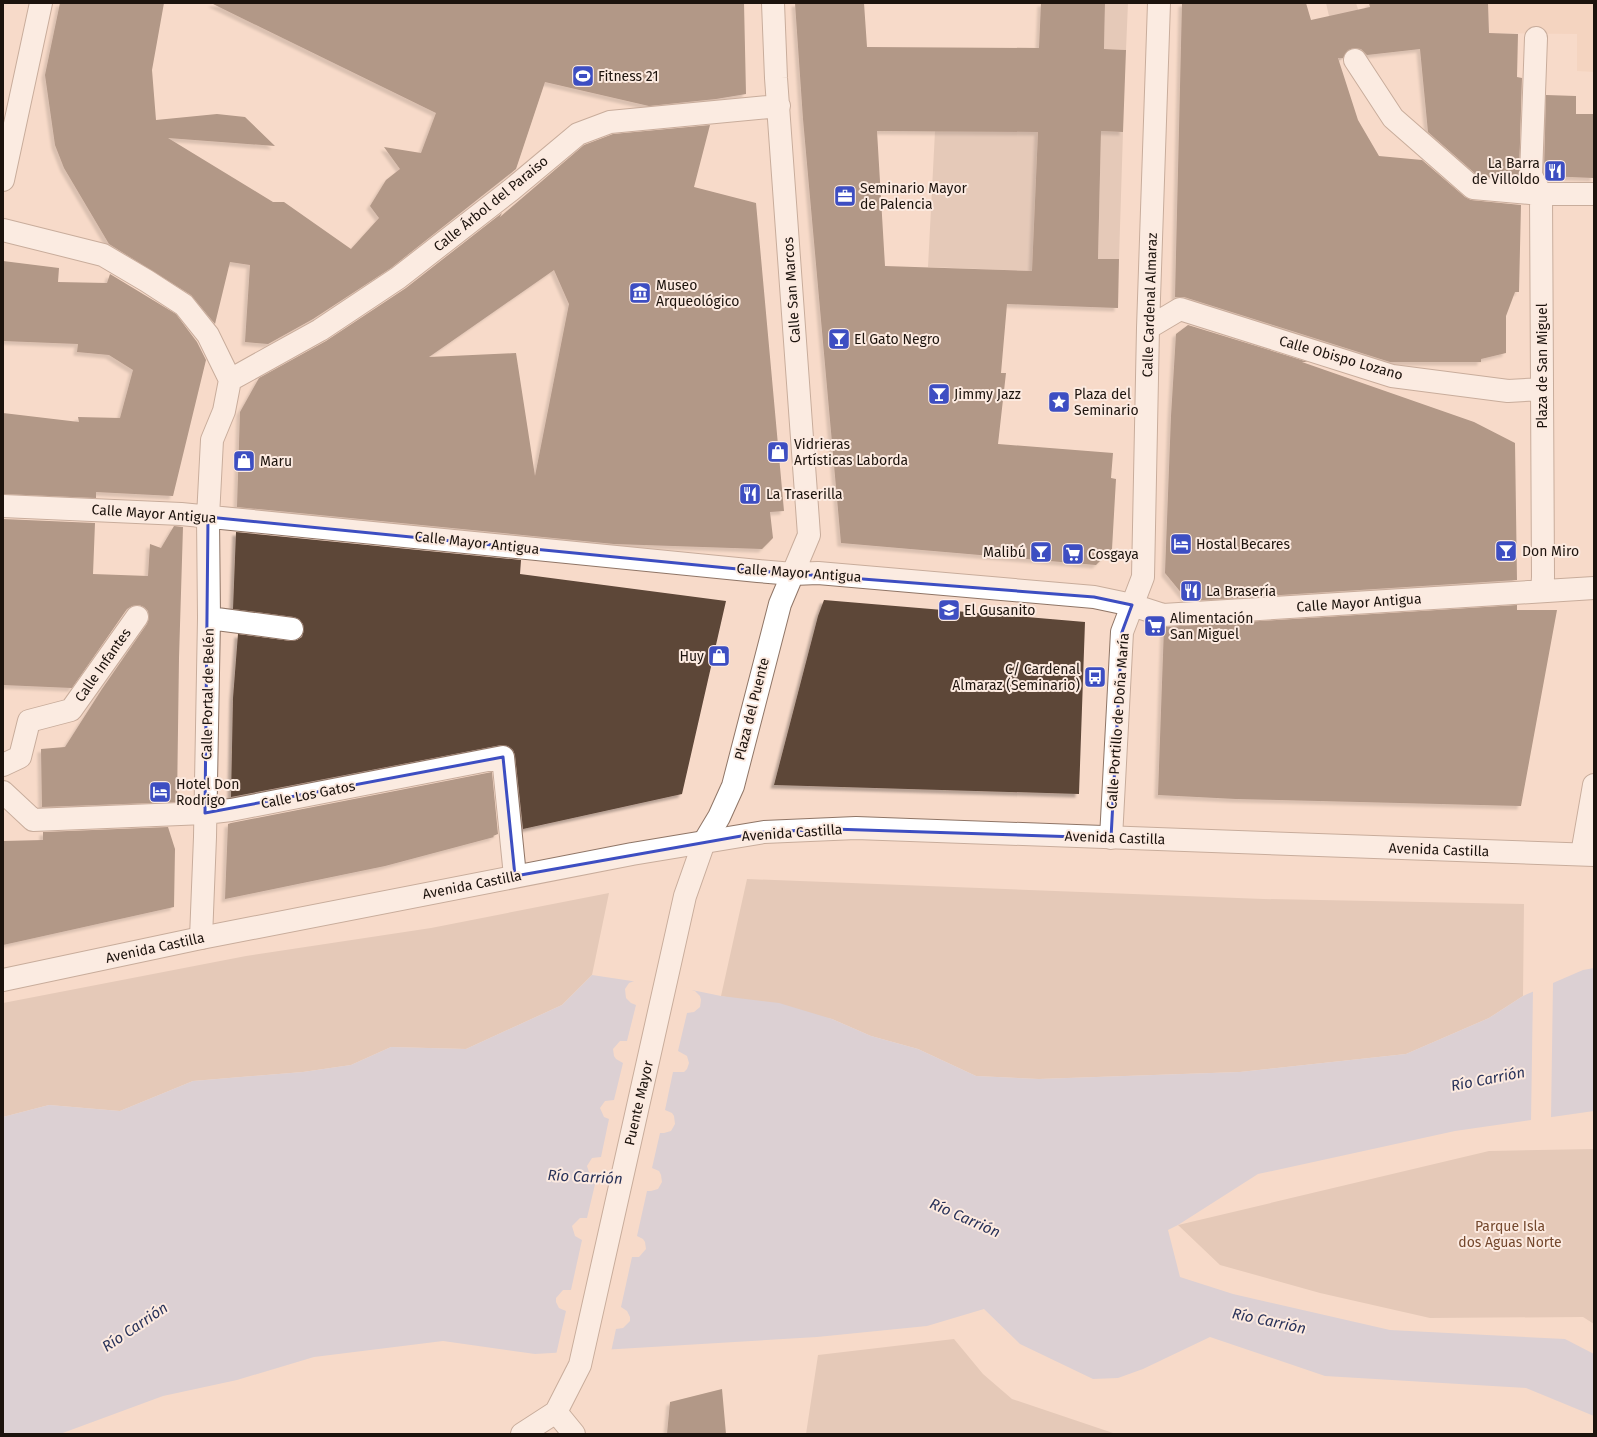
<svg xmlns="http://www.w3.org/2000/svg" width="1597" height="1437" font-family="'Fira Sans',sans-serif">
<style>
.built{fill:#f0ccb7}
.green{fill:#ceb4a5}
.water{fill:#bac3e0}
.pier{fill:#f7dac9}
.building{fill:#5d4638;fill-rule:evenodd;filter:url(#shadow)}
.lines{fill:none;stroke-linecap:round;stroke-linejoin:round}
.street-casing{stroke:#8f7566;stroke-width:24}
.secondary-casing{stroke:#8f7566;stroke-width:24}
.highway-casing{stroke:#8f7566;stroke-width:24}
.street{stroke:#fff;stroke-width:22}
.secondary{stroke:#fff;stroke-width:22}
.highway{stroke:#fff;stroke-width:22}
.marked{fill:none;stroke:#3d4ec2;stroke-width:3;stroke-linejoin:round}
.labels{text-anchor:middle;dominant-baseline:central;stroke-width:4;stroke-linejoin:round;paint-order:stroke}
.poi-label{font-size:14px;fill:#1c130d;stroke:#fceae0;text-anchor:start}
.street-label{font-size:14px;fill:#1c130d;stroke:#fceae0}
.park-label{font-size:14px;fill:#74482d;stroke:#fceae0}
.water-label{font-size:15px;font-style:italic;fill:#273158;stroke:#fceae0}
</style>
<defs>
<filter id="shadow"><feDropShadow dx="-3.5" dy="3.5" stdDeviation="1" flood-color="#0004"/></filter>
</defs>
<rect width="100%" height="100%" fill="#f7dac9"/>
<!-- built -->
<path class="built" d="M 1488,3 L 1594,3 L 1594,72 L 1577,71 L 1577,34 L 1489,33 Z"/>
<!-- green -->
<path class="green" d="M 1105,3 L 1128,3 L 1126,50 L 1104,49 Z
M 1326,3 L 1356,3 L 1362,22 L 1353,27 L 1361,56 L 1339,60 Z
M 935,131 L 1038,132 L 1032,271 L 928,267 Z
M 1101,131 L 1123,132 L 1119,259 L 1098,259 Z
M 747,879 L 1264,899 L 1524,904 L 1523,996 L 1489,1018 L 1406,1054 L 1240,1072 L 1039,1079 L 976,1076 L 918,1049 L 871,1036 L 832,1019 L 721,996 Z
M 609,893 L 592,975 L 562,1005 L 466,1049 L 391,1047 L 351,1065 L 303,1072 L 193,1081 L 120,1111 L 49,1105 L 3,1117 L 3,1003 L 246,956 L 431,928 Z
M 1594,1149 L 1594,1324 L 1583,1317 L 1430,1318 L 1320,1293 L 1220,1265 L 1178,1225 L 1489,1151 Z
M 954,1339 L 983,1374 L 1012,1399 L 1116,1434 L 806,1434 L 818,1355 Z"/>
<!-- water -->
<path class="water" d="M 1594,968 L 1594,1111 L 1455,1131 L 1258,1174 L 1178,1225 L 1168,1230 L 1180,1277 L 1233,1294 L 1390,1330 L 1565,1339 L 1594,1354 L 1594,1416 L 1526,1388 L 1325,1376 L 1210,1337 L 1143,1369 L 1118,1378 L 1093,1379 L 1020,1344 L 984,1309 L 927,1326 L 817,1337 L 535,1354 L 443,1341 L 314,1357 L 237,1380 L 163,1396 L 60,1434 L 3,1434 L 3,1117 L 49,1105 L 120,1111 L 193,1081 L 303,1072 L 351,1065 L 391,1047 L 466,1049 L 562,1005 L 592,975 L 692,990 L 721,996 L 779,1003 L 832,1019 L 871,1036 L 918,1049 L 976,1076 L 1039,1079 L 1240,1072 L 1406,1054 L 1489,1018 L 1523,996 L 1583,970 Z"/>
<!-- pier -->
<path class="pier" d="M 637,980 L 692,988 L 692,990 L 695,991 L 700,996 L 701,1000 L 700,1007 L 694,1012 L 687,1013 L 678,1051 L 687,1056 L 689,1063 L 687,1069 L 684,1072 L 673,1072 L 665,1110 L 672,1113 L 674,1116 L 675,1124 L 671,1131 L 664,1133 L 660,1133 L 652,1168 L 659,1171 L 661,1175 L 662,1182 L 658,1189 L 651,1191 L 647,1191 L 637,1236 L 643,1239 L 645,1242 L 646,1249 L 639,1257 L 632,1257 L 621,1307 L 627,1311 L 630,1317 L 630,1321 L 623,1328 L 616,1329 L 611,1352 L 556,1355 L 566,1311 L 559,1308 L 556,1302 L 556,1298 L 563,1290 L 571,1290 L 582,1240 L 575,1236 L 572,1226 L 580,1218 L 587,1218 L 597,1176 L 589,1172 L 587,1166 L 592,1158 L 601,1157 L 609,1119 L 604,1117 L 600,1108 L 605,1101 L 614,1100 L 623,1063 L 616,1059 L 614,1056 L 613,1049 L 620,1041 L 627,1041 L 636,1005 L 631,1003 L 626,998 L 625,989 L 629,983 Z
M 1553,981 L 1551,1119 L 1531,1122 L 1533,989 Z"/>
<!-- building -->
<path class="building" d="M 60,3 L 164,3 L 152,70 L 156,120 L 217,114 L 245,117 L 275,146 L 168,138 L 273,202 L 284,202 L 351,249 L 379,218 L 370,206 L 386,180 L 400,169 L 384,147 L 421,153 L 436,113 L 211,3 L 744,3 L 746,94 L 716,99 L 649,106 L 545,82 L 516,169 L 391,268 L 313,319 L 268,344 L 245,342 L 250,265 L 230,262 L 215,324 L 191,295 L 109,244 L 64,168 L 55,145 L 45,75 Z
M 795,3 L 864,3 L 867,47 L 1039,48 L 1041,3 L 1105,3 L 1104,49 L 1126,50 L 1123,132 L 1101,131 L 1098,259 L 1119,259 L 1118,308 L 1007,304 L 1001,373 L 1006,373 L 998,444 L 1113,453 L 1111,478 L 1116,479 L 1112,549 L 1096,565 L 841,543 L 803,119 ZM 877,131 L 1038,132 L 1032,271 L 885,266 Z
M 1182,3 L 1306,3 L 1311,20 L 1370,7 L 1369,3 L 1488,3 L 1489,33 L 1518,34 L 1517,77 L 1522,78 L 1519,175 L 1520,180 L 1478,176 L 1428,132 L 1420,49 L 1367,55 L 1361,49 L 1354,48 L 1348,50 L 1343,58 L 1338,58 L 1358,120 L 1379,156 L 1422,160 L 1465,197 L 1471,200 L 1521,205 L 1519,292 L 1515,292 L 1506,316 L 1506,353 L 1481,359 L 1481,362 L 1390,362 L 1184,297 L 1175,297 Z
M 1546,95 L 1576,96 L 1576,114 L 1594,114 L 1594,178 L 1546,176 L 1544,172 Z
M 710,125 L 694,187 L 756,203 L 784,511 L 770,512 L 773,538 L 762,549 L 614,544 L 237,507 L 240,412 L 259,378 L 326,341 L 406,288 L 502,213 L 500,217 L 584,145 L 613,134 ZM 554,270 L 569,304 L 535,476 L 516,353 L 429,357 Z
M 3,261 L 59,268 L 58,282 L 107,283 L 110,274 L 176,314 L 197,342 L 206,360 L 173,496 L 96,492 L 96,498 L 3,494 L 3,413 L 79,422 L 78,417 L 120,418 L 133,370 L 109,355 L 77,352 L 78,344 L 3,341 Z
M 1188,325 L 1308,362 L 1302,362 L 1474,422 L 1515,443 L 1517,580 L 1188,601 L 1165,573 L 1171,416 L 1176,334 Z
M 3,519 L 95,523 L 93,574 L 148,576 L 150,544 L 161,548 L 174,526 L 183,527 L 179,658 L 177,802 L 42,807 L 41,749 L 65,747 L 102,689 L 147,624 L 149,618 L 148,611 L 144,607 L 139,605 L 132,606 L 127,609 L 72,688 L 3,685 Z
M 236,532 L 521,560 L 520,574 L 726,601 L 682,794 L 523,829 L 515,755 L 513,750 L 508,746 L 501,745 L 231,797 L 233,698 L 238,634 L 291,641 L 297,640 L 302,637 L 304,630 L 303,624 L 299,619 L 294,617 L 233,609 Z
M 824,600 L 1085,622 L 1079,794 L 774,785 L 818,616 Z
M 1517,605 L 1517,610 L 1557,610 L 1521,806 L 1236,799 L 1158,795 L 1164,627 Z
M 492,772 L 498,834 L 493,836 L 494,837 L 385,866 L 225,899 L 228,824 L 231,823 Z
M 168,827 L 175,849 L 174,907 L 3,945 L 3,841 L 43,840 L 43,832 Z
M 722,1389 L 726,1434 L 667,1434 L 670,1402 Z"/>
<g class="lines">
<!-- street casing -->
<g class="street-casing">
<path id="street" d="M 1536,38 L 1531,175 L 1541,194
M 1355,60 L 1393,118 L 1473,188 L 1541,194
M 3,180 L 41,3
M 3,230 L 103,255 L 147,281 L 184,305 L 208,335 L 230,380 L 224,411 L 212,440 L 208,517 L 209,618 L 205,837 L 201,938
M 1148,328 L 1180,309 L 1392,376 L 1508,391 L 1542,389
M 230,380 L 320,330 L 398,278 L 511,190 L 578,134 L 610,122 L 779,106
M 3,506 L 181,514 L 758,571 L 793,574 L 818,573 L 1094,597 L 1132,605 L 1163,615 L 1594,588
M 1542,591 L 1543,577 L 1541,194 L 1594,194
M 209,618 L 292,629
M 3,765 L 20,757 L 29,721 L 71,710 L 137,617
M 3,792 L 33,820 L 205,813 L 231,810 L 503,757 L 515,876
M 1111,838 L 1122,632 L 1143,577 L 1148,328 L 1159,3
M 704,842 L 719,817 L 733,786 L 780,604 L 809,535 L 776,78 L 773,3
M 1582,854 L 1594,785"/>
</g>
<!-- secondary casing -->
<g class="secondary-casing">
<path id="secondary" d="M 3,980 L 201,938 L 632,854 L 764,832 L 856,828 L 1594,855
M 556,1412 L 574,1434"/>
</g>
<!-- highway casing -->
<g class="highway-casing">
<path id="highway" d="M 522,1434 L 556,1412 L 580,1365 L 685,896 L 704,842"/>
</g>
<!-- street -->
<use href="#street" class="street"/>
<!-- secondary -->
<use href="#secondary" class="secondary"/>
<!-- highway -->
<use href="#highway" class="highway"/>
</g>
<!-- marked area -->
<path d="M0 0H1597V1437H0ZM 208,517 L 758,571 L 1094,597 L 1132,605 L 1122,632 L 1111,838 L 832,829 L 764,832 L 515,876 L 503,757 L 205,813 Z" fill="#f7dac9" fill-opacity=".55" fill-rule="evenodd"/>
<path class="marked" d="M 208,517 L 758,571 L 1094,597 L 1132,605 L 1122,632 L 1111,838 L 832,829 L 764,832 L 515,876 L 503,757 L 205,813 Z"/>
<!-- icons -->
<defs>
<g id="stadium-square" transform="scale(1.15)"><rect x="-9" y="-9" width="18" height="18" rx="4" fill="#3d4ec2" stroke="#fceae0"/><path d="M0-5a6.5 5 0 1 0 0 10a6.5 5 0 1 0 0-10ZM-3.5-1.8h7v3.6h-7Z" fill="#fff"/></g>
<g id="restaurant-square" transform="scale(1.15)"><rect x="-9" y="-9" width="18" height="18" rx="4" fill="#3d4ec2" stroke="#fceae0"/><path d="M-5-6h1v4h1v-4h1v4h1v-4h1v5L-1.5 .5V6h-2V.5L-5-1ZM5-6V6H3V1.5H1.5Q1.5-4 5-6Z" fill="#fff"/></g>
<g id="office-square" transform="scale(1.15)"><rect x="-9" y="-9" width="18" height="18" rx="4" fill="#3d4ec2" stroke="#fceae0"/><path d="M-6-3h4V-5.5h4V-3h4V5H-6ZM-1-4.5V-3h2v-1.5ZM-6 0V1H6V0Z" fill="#fff"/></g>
<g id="museum-square" transform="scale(1.15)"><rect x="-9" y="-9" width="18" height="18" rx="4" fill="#3d4ec2" stroke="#fceae0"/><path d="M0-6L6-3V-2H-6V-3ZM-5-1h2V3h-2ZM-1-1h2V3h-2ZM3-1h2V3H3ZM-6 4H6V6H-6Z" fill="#fff"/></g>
<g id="bar-square" transform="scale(1.15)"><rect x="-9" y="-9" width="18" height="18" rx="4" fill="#3d4ec2" stroke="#fceae0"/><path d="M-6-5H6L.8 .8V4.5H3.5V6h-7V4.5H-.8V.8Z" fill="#fff"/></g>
<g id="sight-square" transform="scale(1.15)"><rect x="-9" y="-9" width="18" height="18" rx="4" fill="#3d4ec2" stroke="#fceae0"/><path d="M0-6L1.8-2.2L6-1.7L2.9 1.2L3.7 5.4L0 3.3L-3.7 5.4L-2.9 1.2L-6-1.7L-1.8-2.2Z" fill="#fff"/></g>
<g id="shop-square" transform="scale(1.15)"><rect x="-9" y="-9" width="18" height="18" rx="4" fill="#3d4ec2" stroke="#fceae0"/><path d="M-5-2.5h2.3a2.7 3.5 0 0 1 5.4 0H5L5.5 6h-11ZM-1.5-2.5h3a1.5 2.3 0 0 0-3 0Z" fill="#fff"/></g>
<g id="hotel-square" transform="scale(1.15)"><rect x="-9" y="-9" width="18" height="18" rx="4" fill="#3d4ec2" stroke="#fceae0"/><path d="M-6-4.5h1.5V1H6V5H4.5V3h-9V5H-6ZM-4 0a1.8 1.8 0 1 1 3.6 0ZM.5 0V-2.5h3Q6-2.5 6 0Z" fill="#fff"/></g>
<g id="supermarket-square" transform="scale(1.15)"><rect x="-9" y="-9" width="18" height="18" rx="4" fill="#3d4ec2" stroke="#fceae0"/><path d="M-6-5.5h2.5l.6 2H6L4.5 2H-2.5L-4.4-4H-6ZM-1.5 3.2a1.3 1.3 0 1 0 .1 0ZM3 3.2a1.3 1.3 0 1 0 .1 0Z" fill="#fff"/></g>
<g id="school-square" transform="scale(1.15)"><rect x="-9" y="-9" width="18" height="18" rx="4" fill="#3d4ec2" stroke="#fceae0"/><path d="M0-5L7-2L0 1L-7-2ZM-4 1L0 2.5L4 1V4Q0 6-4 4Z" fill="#fff"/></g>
<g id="bus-square" transform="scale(1.15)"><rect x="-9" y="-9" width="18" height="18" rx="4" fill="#3d4ec2" stroke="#fceae0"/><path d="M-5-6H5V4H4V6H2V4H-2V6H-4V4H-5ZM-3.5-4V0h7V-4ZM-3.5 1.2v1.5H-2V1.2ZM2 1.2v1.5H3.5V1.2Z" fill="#fff"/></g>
</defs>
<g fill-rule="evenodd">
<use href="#stadium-square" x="583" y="76"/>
<use href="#restaurant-square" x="1555" y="171"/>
<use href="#office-square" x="845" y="196"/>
<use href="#museum-square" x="640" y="293"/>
<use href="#bar-square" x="839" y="339"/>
<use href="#bar-square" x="939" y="394"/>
<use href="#sight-square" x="1059" y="402"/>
<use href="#shop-square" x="778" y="452"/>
<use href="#shop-square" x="244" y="461"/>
<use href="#restaurant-square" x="750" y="494"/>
<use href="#hotel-square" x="1181" y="544"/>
<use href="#bar-square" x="1506" y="551"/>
<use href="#bar-square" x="1041" y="552"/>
<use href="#supermarket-square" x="1073" y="554"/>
<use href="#restaurant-square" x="1191" y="591"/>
<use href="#school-square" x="949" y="610"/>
<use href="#supermarket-square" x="1155" y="626"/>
<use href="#shop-square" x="719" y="656"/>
<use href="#bus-square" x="1095" y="677"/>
<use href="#hotel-square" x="160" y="792"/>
</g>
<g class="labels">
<!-- poi labels -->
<g class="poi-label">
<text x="598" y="76">Fitness 21</text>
<text x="1540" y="163" text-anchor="end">La Barra<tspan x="1540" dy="16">de Villoldo</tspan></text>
<text x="860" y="188">Seminario Mayor<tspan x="860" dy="16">de Palencia</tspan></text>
<text x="656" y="285">Museo<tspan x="656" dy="16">Arqueológico</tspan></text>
<text x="854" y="339">El Gato Negro</text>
<text x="954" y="394">Jimmy Jazz</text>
<text x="1074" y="394">Plaza del<tspan x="1074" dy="16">Seminario</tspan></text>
<text x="794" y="444">Vidrieras<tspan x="794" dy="16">Artísticas Laborda</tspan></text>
<text x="260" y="461">Maru</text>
<text x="766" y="494">La Traserilla</text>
<text x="1196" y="544">Hostal Becares</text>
<text x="1522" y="551">Don Miro</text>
<text x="1026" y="552" text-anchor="end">Malibú</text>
<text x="1088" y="554">Cosgaya</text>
<text x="1206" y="591">La Brasería</text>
<text x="964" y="610">El Gusanito</text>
<text x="1170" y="618">Alimentación<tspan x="1170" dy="16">San Miguel</tspan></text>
<text x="704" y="656" text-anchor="end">Huy</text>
<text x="1080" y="669" text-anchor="end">C/ Cardenal<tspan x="1080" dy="16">Almaraz (Seminario)</tspan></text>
<text x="176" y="784">Hotel Don<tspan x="176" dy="16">Rodrigo</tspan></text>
</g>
<!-- street labels -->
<g class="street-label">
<text transform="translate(491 204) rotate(-39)">Calle Árbol del Paraiso</text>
<text transform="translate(792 290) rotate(-94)">Calle San Marcos</text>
<text transform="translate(1150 305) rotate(-88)">Calle Cardenal Almaraz</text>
<text transform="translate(1341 358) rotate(16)">Calle Obispo Lozano</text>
<text transform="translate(1542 366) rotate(-90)">Plaza de San Miguel</text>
<text transform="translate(154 514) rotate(4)">Calle Mayor Antigua</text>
<text transform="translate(477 543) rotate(6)">Calle Mayor Antigua</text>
<text transform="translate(799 573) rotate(4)">Calle Mayor Antigua</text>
<text transform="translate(1359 603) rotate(-4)">Calle Mayor Antigua</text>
<text transform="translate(103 665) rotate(-55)">Calle Infantes</text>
<text transform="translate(208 694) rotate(-89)">Calle Portal de Belén</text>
<text transform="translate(752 709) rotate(-76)">Plaza del Puente</text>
<text transform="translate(1118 721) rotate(-86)">Calle Portillo de Doña María</text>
<text transform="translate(308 795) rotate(-11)">Calle Los Gatos</text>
<text transform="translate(792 833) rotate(-4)">Avenida Castilla</text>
<text transform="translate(1115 838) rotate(2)">Avenida Castilla</text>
<text transform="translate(1439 850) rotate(2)">Avenida Castilla</text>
<text transform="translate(472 885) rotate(-11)">Avenida Castilla</text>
<text transform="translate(155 948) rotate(-12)">Avenida Castilla</text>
<text transform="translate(639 1103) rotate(-77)">Puente Mayor</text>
</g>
<!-- park labels -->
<g class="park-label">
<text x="1510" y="1226">Parque Isla<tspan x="1510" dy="16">dos Aguas Norte</tspan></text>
</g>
<!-- water labels -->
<g class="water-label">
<text transform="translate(1488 1079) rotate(-11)">Río Carrión</text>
<text transform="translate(585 1177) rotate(3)">Río Carrión</text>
<text transform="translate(965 1218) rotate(24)">Río Carrión</text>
<text transform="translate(1269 1321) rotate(12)">Río Carrión</text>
<text transform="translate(135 1327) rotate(-34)">Río Carrión</text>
</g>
</g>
<!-- border -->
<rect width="1597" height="1437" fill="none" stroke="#1c130d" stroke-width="8"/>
</svg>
